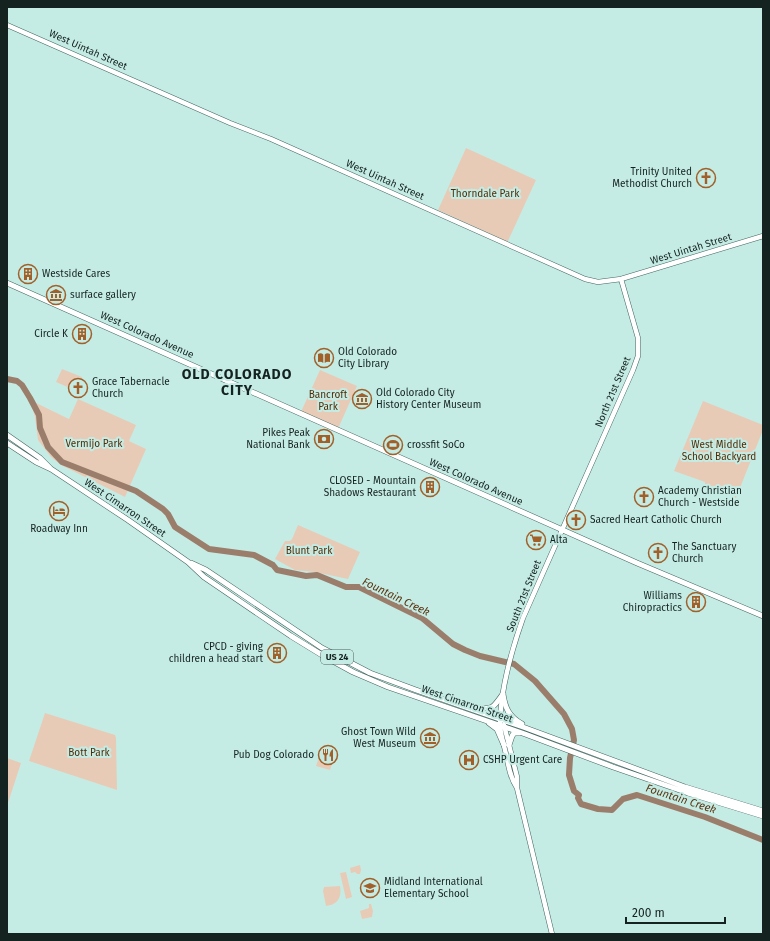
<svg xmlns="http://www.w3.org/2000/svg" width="770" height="941" font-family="'Fira Sans',sans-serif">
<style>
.green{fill:#e8cbb7}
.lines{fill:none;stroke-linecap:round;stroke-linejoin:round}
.river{stroke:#9a7e6b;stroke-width:6}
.secondary-casing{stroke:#436660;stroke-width:5.5}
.primary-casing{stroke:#436660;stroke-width:6}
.trunk-casing{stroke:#436660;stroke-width:6}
.secondary{stroke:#fff;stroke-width:4.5}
.primary{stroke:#fff;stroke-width:5}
.trunk{stroke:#fff;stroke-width:5}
.labels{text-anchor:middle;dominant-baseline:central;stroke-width:4;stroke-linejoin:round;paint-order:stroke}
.shield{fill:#c5ece4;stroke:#495f5b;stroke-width:1}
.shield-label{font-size:9px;font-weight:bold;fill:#142220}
.street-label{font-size:10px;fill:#142220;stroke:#c5ece4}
.poi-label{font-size:10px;fill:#142220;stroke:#c5ece4;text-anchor:start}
.park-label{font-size:10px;fill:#522b06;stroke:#c5ece4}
.water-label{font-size:11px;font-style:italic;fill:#5c3412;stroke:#c5ece4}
.district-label{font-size:14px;font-weight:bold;letter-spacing:1px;fill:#142220;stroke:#c5ece4}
</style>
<rect width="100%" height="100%" fill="#c5ece4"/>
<!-- green -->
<path class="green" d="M 466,148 L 536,180 L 508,241 L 505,241 L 438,210 Z
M 62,369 L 82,377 L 81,379 L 77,380 L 72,389 L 56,382 Z
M 320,370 L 357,386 L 337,431 L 300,414 Z
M 78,399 L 136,425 L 129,441 L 146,449 L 125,497 L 61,465 L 51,457 L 38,440 L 35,417 L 30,400 L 69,419 Z
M 703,401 L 763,425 L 763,430 L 736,498 L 705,484 L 705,482 L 674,471 Z
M 298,525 L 360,552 L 348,579 L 315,572 L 295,570 L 275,559 L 285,541 L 290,541 L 292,539 Z
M 45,713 L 115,735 L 116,738 L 117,790 L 29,761 Z
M 7,758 L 21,763 L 7,806 Z
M 318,760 L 332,764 L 330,770 L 316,766 Z
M 360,865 L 361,870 L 360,874 L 357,874 L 355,872 L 351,873 L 350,868 Z
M 346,872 L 352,897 L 346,899 L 340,873 Z
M 340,886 C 342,897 338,905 326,906 L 323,891 L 324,887 Z
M 369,904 L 371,904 L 373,911 L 372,917 L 362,919 L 360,911 L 369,908 Z"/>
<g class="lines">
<!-- river -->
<path class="river" d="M 7,379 L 17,381 L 22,385 L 30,398 L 39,415 L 40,428 L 48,447 L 62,462 L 136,491 L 163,509 L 168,514 L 175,527 L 209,549 L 254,555 L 273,565 L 277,570 L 306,576 L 317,575 L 346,587 L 359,587 L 422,618 L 453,644 L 465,650 L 480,656 L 514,664 L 535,681 L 564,714 L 572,729 L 574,740 L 570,758 L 569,775 L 574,791 L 579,795 L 578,798 L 581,804 L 598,809 L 612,810 L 623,799 L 637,795 L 705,817 L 763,840"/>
<!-- secondary casing -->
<g class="secondary-casing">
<path id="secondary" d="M 7,25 L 230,123 L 271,139 L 585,279 L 598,282 L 621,279 L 763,236
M 504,725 L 517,777 L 517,788
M 552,934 L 517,788 C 511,779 509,769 507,759 C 505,748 501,737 500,726 C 500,690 511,652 523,618 L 633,370 L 638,356 L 638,338 L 621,279"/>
</g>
<!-- primary casing -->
<g class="primary-casing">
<path id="primary" d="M 7,283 L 637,563 L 763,616"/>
</g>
<!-- trunk casing -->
<g class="trunk-casing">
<path id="trunk" d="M 7,435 L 40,458 L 50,468
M 7,443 L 36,462 L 51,469 L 128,520 L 188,562 L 204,577 L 291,636 L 322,655 L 353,672 L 388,687 L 525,734 L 613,767 L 688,793 L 763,816
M 191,563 L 206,570 L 322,648 L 370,673 L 416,690 L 523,727 L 685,787 L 763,811
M 503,694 C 505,708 509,717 522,724
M 473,707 C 493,709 491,711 503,694
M 489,723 L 497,729 L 504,745
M 509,745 L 512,736 L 514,733 L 520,733"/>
</g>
<!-- secondary -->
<use href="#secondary" class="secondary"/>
<!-- primary -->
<use href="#primary" class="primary"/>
<!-- trunk -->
<use href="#trunk" class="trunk"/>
</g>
<!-- icons -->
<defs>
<g id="church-ring" transform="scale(1)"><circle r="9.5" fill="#c5ece4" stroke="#a1602a" stroke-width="1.5"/><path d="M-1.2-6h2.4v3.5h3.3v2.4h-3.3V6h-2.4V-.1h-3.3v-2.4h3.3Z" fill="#a1602a"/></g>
<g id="building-ring" transform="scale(1)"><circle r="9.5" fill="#c5ece4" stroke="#a1602a" stroke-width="1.5"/><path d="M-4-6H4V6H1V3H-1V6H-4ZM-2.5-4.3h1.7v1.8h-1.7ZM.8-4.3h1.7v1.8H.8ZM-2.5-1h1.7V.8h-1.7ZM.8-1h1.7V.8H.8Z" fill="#a1602a"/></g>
<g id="museum-ring" transform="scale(1)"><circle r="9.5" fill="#c5ece4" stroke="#a1602a" stroke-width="1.5"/><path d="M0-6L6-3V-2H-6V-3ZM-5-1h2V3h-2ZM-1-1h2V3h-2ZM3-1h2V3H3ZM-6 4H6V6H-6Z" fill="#a1602a"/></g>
<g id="library-ring" transform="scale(1)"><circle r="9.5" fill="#c5ece4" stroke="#a1602a" stroke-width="1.5"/><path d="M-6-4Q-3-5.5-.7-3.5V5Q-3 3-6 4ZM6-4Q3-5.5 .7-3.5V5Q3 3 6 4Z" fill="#a1602a"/></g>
<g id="bank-ring" transform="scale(1)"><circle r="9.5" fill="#c5ece4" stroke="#a1602a" stroke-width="1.5"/><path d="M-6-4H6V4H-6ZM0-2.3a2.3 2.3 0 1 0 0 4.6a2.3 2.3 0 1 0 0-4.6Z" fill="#a1602a"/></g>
<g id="stadium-ring" transform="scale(1)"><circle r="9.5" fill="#c5ece4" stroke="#a1602a" stroke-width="1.5"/><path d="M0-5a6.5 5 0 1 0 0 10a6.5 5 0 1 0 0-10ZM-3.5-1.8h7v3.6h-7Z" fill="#a1602a"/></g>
<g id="hotel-ring" transform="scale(1)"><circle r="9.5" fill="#c5ece4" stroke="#a1602a" stroke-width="1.5"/><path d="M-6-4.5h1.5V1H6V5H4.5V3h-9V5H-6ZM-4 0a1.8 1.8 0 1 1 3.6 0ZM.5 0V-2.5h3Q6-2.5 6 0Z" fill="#a1602a"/></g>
<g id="supermarket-ring" transform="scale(1)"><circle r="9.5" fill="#c5ece4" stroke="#a1602a" stroke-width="1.5"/><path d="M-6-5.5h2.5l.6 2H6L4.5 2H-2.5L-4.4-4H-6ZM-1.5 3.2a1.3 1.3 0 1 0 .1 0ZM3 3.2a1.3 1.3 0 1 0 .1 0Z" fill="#a1602a"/></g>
<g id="restaurant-ring" transform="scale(1)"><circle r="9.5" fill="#c5ece4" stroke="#a1602a" stroke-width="1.5"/><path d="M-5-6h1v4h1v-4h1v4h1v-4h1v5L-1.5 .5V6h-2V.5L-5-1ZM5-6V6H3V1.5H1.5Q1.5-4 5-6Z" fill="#a1602a"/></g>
<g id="hospital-ring" transform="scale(1)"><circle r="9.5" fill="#c5ece4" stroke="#a1602a" stroke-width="1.5"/><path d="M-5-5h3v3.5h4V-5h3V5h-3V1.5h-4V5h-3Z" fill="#a1602a"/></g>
<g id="school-ring" transform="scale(1)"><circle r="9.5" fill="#c5ece4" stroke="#a1602a" stroke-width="1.5"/><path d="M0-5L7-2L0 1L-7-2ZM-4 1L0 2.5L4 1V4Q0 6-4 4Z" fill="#a1602a"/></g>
</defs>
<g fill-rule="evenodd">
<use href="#church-ring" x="706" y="178"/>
<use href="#building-ring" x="28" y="274"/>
<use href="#museum-ring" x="56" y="295"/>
<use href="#building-ring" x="82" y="334"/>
<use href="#library-ring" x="324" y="358"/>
<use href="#church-ring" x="78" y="388"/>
<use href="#museum-ring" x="362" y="399"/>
<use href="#bank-ring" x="324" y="439"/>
<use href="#stadium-ring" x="393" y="445"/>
<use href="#building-ring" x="430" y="487"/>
<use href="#church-ring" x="644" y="497"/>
<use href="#hotel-ring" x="59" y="511"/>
<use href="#church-ring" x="576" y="520"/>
<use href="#supermarket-ring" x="536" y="540"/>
<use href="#church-ring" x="658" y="553"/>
<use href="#building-ring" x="696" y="602"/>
<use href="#building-ring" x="277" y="653"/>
<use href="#museum-ring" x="430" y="738"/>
<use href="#restaurant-ring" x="328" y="755"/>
<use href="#hospital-ring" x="469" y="760"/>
<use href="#school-ring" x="370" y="888"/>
</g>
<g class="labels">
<!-- shield labels -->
<rect class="shield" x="321" y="650" width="32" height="14" rx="3"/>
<g class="shield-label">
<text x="337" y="657">US 24</text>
</g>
<!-- street labels -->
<g class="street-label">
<text transform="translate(88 50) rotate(24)">West Uintah Street</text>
<text transform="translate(385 180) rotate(24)">West Uintah Street</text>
<text transform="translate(691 249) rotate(-17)">West Uintah Street</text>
<text transform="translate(147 335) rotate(24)">West Colorado Avenue</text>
<text transform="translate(613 392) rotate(-67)">North 21st Street</text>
<text transform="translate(476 482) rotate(24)">West Colorado Avenue</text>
<text transform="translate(125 508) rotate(34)">West Cimarron Street</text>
<text transform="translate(524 596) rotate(-68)">South 21st Street</text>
<text transform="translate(467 704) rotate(19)">West Cimarron Street</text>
</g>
<!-- poi labels -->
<g class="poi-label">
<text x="692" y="172" text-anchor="end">Trinity United<tspan x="692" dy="12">Methodist Church</tspan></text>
<text x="42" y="274">Westside Cares</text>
<text x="70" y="295">surface gallery</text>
<text x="68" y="334" text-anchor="end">Circle K</text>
<text x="338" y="352">Old Colorado<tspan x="338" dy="12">City Library</tspan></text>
<text x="92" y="382">Grace Tabernacle<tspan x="92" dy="12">Church</tspan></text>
<text x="376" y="393">Old Colorado City<tspan x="376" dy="12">History Center Museum</tspan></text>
<text x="310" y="433" text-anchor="end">Pikes Peak<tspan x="310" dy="12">National Bank</tspan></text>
<text x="407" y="445">crossfit SoCo</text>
<text x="416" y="481" text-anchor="end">CLOSED - Mountain<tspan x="416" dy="12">Shadows Restaurant</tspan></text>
<text x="658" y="491">Academy Christian<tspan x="658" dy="12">Church - Westside</tspan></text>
<text x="590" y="520">Sacred Heart Catholic Church</text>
<text x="59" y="529" text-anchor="middle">Roadway Inn</text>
<text x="550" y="540">Alta</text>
<text x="672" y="547">The Sanctuary<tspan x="672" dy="12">Church</tspan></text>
<text x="682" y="596" text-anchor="end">Williams<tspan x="682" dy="12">Chiropractics</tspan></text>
<text x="263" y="647" text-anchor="end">CPCD - giving<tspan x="263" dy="12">children a head start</tspan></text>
<text x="416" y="732" text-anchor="end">Ghost Town Wild<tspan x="416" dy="12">West Museum</tspan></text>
<text x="314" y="755" text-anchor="end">Pub Dog Colorado</text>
<text x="483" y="760">CSHP Urgent Care</text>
<text x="384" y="882">Midland International<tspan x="384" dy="12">Elementary School</tspan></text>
</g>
<!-- park labels -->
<g class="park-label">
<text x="485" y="194">Thorndale Park</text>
<text x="328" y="395">Bancroft<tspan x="328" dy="12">Park</tspan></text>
<text x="94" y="444">Vermijo Park</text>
<text x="719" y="445">West Middle<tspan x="719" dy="12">School Backyard</tspan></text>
<text x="309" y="551">Blunt Park</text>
<text x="89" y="753">Bott Park</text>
</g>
<!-- water labels -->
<g class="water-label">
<text transform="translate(396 597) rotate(26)">Fountain Creek</text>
<text transform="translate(681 799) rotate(18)">Fountain Creek</text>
</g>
<!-- district labels -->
<g class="district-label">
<text x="237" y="374">OLD COLORADO<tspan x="237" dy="16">CITY</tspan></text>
</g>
</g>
<!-- border -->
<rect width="770" height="941" fill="none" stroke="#142220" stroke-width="16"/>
<!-- scale -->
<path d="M626 917v6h99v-6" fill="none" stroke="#142220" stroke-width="2"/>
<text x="632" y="917" font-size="12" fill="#142220" stroke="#c5ece4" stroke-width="3" paint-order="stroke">200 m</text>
</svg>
